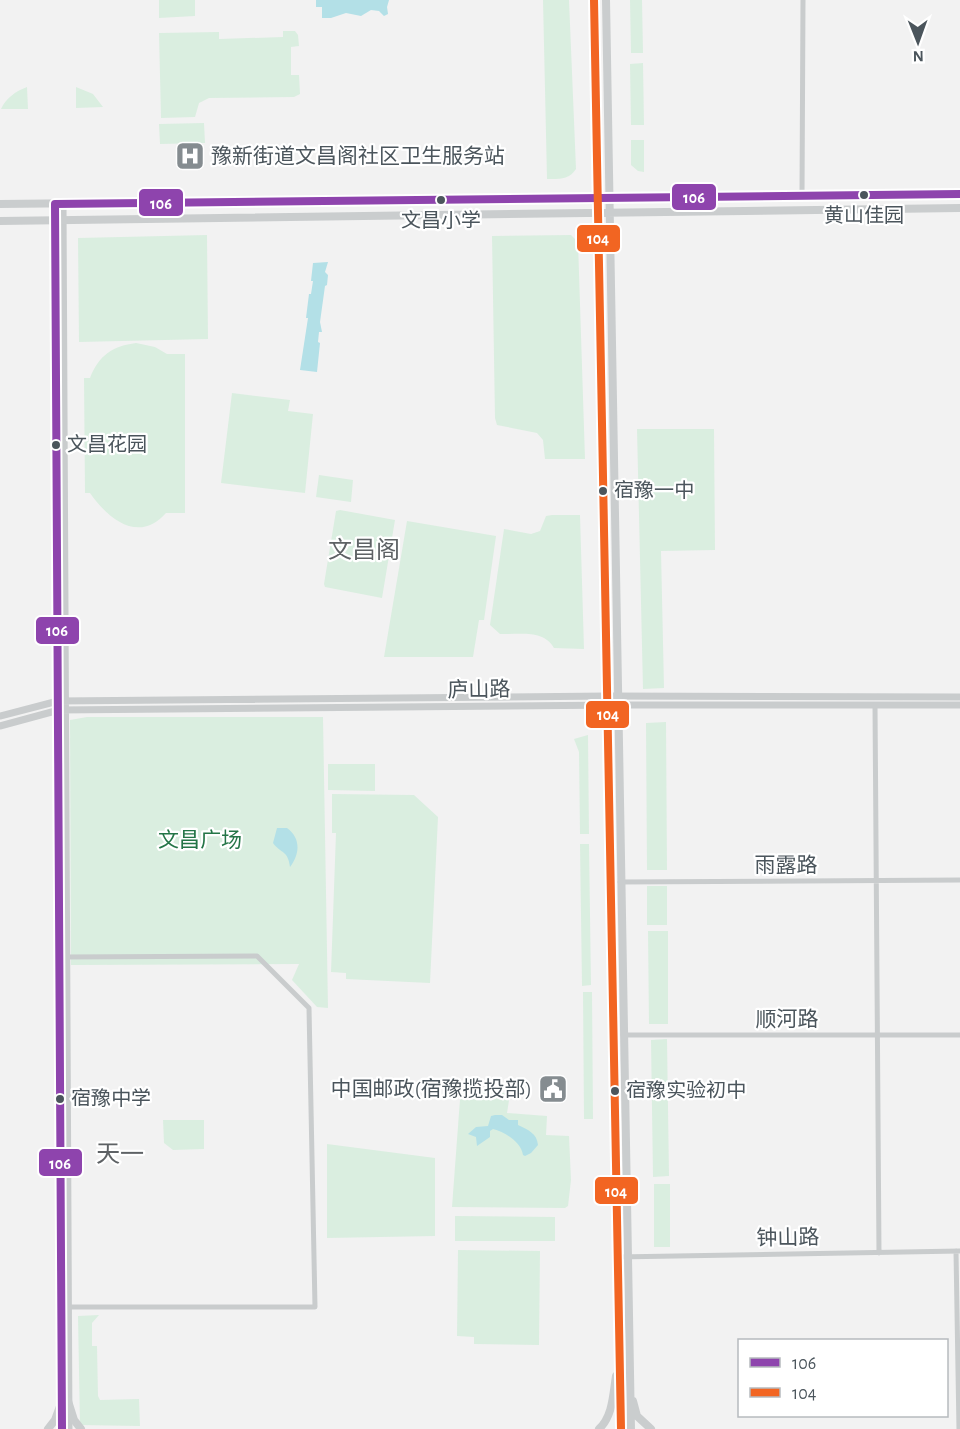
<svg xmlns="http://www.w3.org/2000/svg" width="960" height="1429" font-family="'Alegreya Sans','Noto Sans SC',sans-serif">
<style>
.green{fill:#daeee0}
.water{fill:#b3e0e7}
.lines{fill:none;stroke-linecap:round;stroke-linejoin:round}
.minor{stroke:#c9cccd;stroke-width:5}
.tertiary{stroke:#c9cccd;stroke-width:7}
.secondary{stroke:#cacdce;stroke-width:8}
.bus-1-casing{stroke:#fff;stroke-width:12}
.bus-2-casing{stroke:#fff;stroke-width:12}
.bus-1{stroke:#8e44ad;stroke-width:8}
.bus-2{stroke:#f26522;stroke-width:8}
.bus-dot{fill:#4b555c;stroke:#fff;stroke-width:2}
.labels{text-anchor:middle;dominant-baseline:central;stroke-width:4.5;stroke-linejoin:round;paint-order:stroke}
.bus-label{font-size:20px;fill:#4b555c;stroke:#fff;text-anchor:start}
.poi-label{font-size:21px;fill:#4b555c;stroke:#fff;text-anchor:start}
.street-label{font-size:21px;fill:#4b555c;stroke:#fff}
.park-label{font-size:21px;fill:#247547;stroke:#fff}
.quarter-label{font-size:24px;fill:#5e6265;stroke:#fff}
.line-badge{stroke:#fff;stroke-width:2}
.badge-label{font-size:16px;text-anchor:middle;font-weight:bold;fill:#fff}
</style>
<rect width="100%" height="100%" fill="#f2f2f2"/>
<!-- green -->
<path class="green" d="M 159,0 L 195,0 L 195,16 L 159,18 Z
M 543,0 L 569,0 L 576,169 C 569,180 559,179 547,179 Z
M 630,0 L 642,0 L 643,53 L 631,53 Z
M 283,31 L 295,31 L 298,35 L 299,46 L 291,47 L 291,75 L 299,75 L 300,94 L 294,97 L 209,98 L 199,103 L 195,117 L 161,118 L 159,33 L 219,32 L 219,39 L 283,37 Z
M 643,63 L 644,125 L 631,125 L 630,64 Z
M 27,87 L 28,109 L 1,109 C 6,98 16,91 27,87 Z
M 76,87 L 93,94 L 103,107 L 76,108 Z
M 204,123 L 205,143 L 160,144 L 159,124 Z
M 631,140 L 644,140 L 644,172 L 638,171 L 631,165 Z
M 207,235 L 208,339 L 79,342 L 78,238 Z
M 571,235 L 578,242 L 585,459 L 545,459 L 543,440 L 537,433 L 497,425 L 495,418 L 492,236 Z
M 136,343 L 155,347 L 167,354 L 185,354 L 185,513 L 166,513 C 139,544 108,519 90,493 L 85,493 L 84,378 L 90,378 C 99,355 113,346 136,343 Z
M 232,393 L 290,400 L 288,411 L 313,414 L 305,493 L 221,483 Z
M 637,429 L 714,429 L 715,550 L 661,551 L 664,688 L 643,689 Z
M 319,475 L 353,480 L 351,502 L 316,497 Z
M 340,510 L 395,520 L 382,598 L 325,587 L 324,584 L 336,511 Z
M 552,515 L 580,515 L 584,649 L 554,648 C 543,629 520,635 500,634 L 490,625 L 504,529 L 531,534 L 540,531 L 546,516 Z
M 407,521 L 496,536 L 484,620 L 479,620 L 473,657 L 384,657 Z
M 87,717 L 323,717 L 328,1008 L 317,1007 L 292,980 L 299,964 L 71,965 L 70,720 Z
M 666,722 L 667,870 L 647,870 L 646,723 Z
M 588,735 L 589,834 L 580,834 L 579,752 L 574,739 Z
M 328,764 L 375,764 L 375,791 L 328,790 Z
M 332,794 L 414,795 L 438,817 L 430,983 L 346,979 L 346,973 L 331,972 L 336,833 L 332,833 Z
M 580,844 L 589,844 L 591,985 L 582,986 Z
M 647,886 L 667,886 L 667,925 L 647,925 Z
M 648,931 L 668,931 L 668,1024 L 649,1024 Z
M 583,992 L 592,992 L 593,1119 L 584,1119 Z
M 667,1039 L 669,1176 L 653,1177 L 651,1040 Z
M 461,1086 L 510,1094 L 507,1113 L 547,1116 L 546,1135 L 569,1136 L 571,1180 L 568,1206 L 565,1208 L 452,1207 Z
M 163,1120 L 204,1120 L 204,1149 L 173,1150 L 164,1143 Z
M 327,1144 L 435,1158 L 435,1236 L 327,1238 Z
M 654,1184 L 670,1184 L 670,1247 L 654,1247 Z
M 455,1216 L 555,1217 L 555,1241 L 455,1241 Z
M 458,1250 L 540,1251 L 539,1345 L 474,1344 L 474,1337 L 457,1336 Z
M 99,1315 L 92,1323 L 92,1346 L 97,1346 L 98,1396 L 100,1400 L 139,1399 L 140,1426 L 80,1425 L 78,1316 Z"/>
<!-- water -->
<path class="water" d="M 316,0 L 389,0 L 387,7 L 388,14 L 384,16 L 379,11 L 371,10 L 361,16 L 346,13 L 331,18 L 322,18 L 322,7 L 316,7 Z
M 328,262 L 325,272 L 328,275 L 327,285 L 325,286 L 320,322 L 322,332 L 319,332 L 318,342 L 320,343 L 317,372 L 300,370 L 308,318 L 306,318 L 309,294 L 311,294 L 313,281 L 311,281 L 313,263 Z
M 277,828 L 287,828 C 301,838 300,854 290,867 C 288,850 281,854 273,843 Z
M 495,1115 L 502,1115 L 509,1120 L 518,1120 L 518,1125 C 528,1130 537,1133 538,1145 L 531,1153 L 525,1156 L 523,1155 C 521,1142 505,1132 493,1129 L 490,1131 L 490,1137 L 477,1146 L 476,1137 L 468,1134 L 476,1127 L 488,1126 L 491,1116 Z"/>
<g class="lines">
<!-- minor -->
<path class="minor" d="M 802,195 L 803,0
M 875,705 L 879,1253
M 620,882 L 960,880
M 65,957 L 257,956 L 309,1008 L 315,1307 L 66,1307
M 623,1035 L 960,1035
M 956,1251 L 959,1429
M 617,1257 L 960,1251"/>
<!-- tertiary -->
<path class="tertiary" d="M 55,204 L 58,543 L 58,958 L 61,1136 L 62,1429
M 63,204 L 69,1429
M 0,716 L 58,701 L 607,696 L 960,697
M 0,726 L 59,710 L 619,705 L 960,705"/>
<!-- secondary -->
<path class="secondary" d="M 594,0 C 599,294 606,589 612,883 C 616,1065 615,1247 621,1429
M 606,0 L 631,1429
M 0,204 L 960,194
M 0,221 L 960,208
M 68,1401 L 74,1420 L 81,1429
M 633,1401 L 637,1416 L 651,1429
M 48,1429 L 55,1420 L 62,1401
M 599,1429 C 613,1416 613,1394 616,1376"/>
<!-- bus-1 casing -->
<g class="bus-1-casing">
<path id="bus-1" d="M 62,1429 L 55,204 L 960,194"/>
</g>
<!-- bus-2 casing -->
<g class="bus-2-casing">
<path id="bus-2" d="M 594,0 L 621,1429"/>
</g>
<!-- bus-1 -->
<use href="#bus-1" class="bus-1"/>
<!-- bus-2 -->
<use href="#bus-2" class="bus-2"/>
</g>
<!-- icons -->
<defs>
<g id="hospital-square" transform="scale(1.5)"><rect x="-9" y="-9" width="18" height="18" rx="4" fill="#858c90" stroke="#fff"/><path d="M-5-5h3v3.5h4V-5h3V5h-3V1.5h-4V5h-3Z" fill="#fff"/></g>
<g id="civic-square" transform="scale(1.5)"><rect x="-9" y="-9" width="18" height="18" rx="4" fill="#858c90" stroke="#fff"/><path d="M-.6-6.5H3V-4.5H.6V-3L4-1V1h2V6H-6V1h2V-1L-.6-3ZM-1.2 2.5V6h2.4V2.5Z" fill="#fff"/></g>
</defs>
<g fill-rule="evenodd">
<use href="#hospital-square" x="190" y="156"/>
<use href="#civic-square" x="553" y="1089"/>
</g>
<!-- markers -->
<g class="bus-dot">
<circle cx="864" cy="195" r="5"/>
<circle cx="441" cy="200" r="5"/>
<circle cx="56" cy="445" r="5"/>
<circle cx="603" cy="491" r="5"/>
<circle cx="615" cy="1091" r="5"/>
<circle cx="60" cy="1099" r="5"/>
</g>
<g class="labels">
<!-- bus labels -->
<g class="bus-label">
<text x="864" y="216" text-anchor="middle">黄山佳园</text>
<text x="441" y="221" text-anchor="middle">文昌小学</text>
<text x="67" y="445">文昌花园</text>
<text x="614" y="491">宿豫一中</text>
<text x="626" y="1091">宿豫实验初中</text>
<text x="71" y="1099">宿豫中学</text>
</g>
<!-- poi labels -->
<g class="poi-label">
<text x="211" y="156">豫新街道文昌阁社区卫生服务站</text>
<text x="532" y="1089" text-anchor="end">中国邮政(宿豫揽投部)</text>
</g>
<!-- street labels -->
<g class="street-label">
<text transform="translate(479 690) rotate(-1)">庐山路</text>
<text x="786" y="865">雨露路</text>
<text x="787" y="1019">顺河路</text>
<text transform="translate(788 1238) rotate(-1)">钟山路</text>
</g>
<!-- park labels -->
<g class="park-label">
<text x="200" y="840">文昌广场</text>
</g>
<!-- quarter labels -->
<g class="quarter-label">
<text x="364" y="551">文昌阁</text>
<text x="120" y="1155">天一</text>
</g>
</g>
<g class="line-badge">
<rect x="671" y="183" width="46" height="28" rx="6" fill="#8e44ad"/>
<rect x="138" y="188" width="46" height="29" rx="6" fill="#8e44ad"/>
<rect x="576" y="224" width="45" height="29" rx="6" fill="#f26522"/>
<rect x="35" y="616" width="45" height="29" rx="6" fill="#8e44ad"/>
<rect x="585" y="700" width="45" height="29" rx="6" fill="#f26522"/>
<rect x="38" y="1148" width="45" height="29" rx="6" fill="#8e44ad"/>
<rect x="594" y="1176" width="45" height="29" rx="6" fill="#f26522"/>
</g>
<g class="badge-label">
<text x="694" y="203">106</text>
<text x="161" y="209">106</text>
<text x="598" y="244">104</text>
<text x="57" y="636">106</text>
<text x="608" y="720">104</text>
<text x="60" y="1169">106</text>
<text x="616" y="1197">104</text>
</g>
<!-- legend -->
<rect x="738" y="1339" width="210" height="78" fill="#ffffff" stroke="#b7bbbe" stroke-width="1.5"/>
<rect x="750" y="1358" width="30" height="9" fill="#8e44ad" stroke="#b7bbbe" stroke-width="1.5"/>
<text x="792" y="1369" font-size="18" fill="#4b555c">106</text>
<rect x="750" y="1388" width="30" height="9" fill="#f26522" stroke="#b7bbbe" stroke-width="1.5"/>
<text x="792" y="1399" font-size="18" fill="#4b555c">104</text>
<!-- north arrow -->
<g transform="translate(918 42) rotate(179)" stroke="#ffffff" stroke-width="4.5" paint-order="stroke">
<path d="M0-4.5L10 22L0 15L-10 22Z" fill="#4b555c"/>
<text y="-9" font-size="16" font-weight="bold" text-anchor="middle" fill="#4b555c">N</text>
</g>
</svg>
